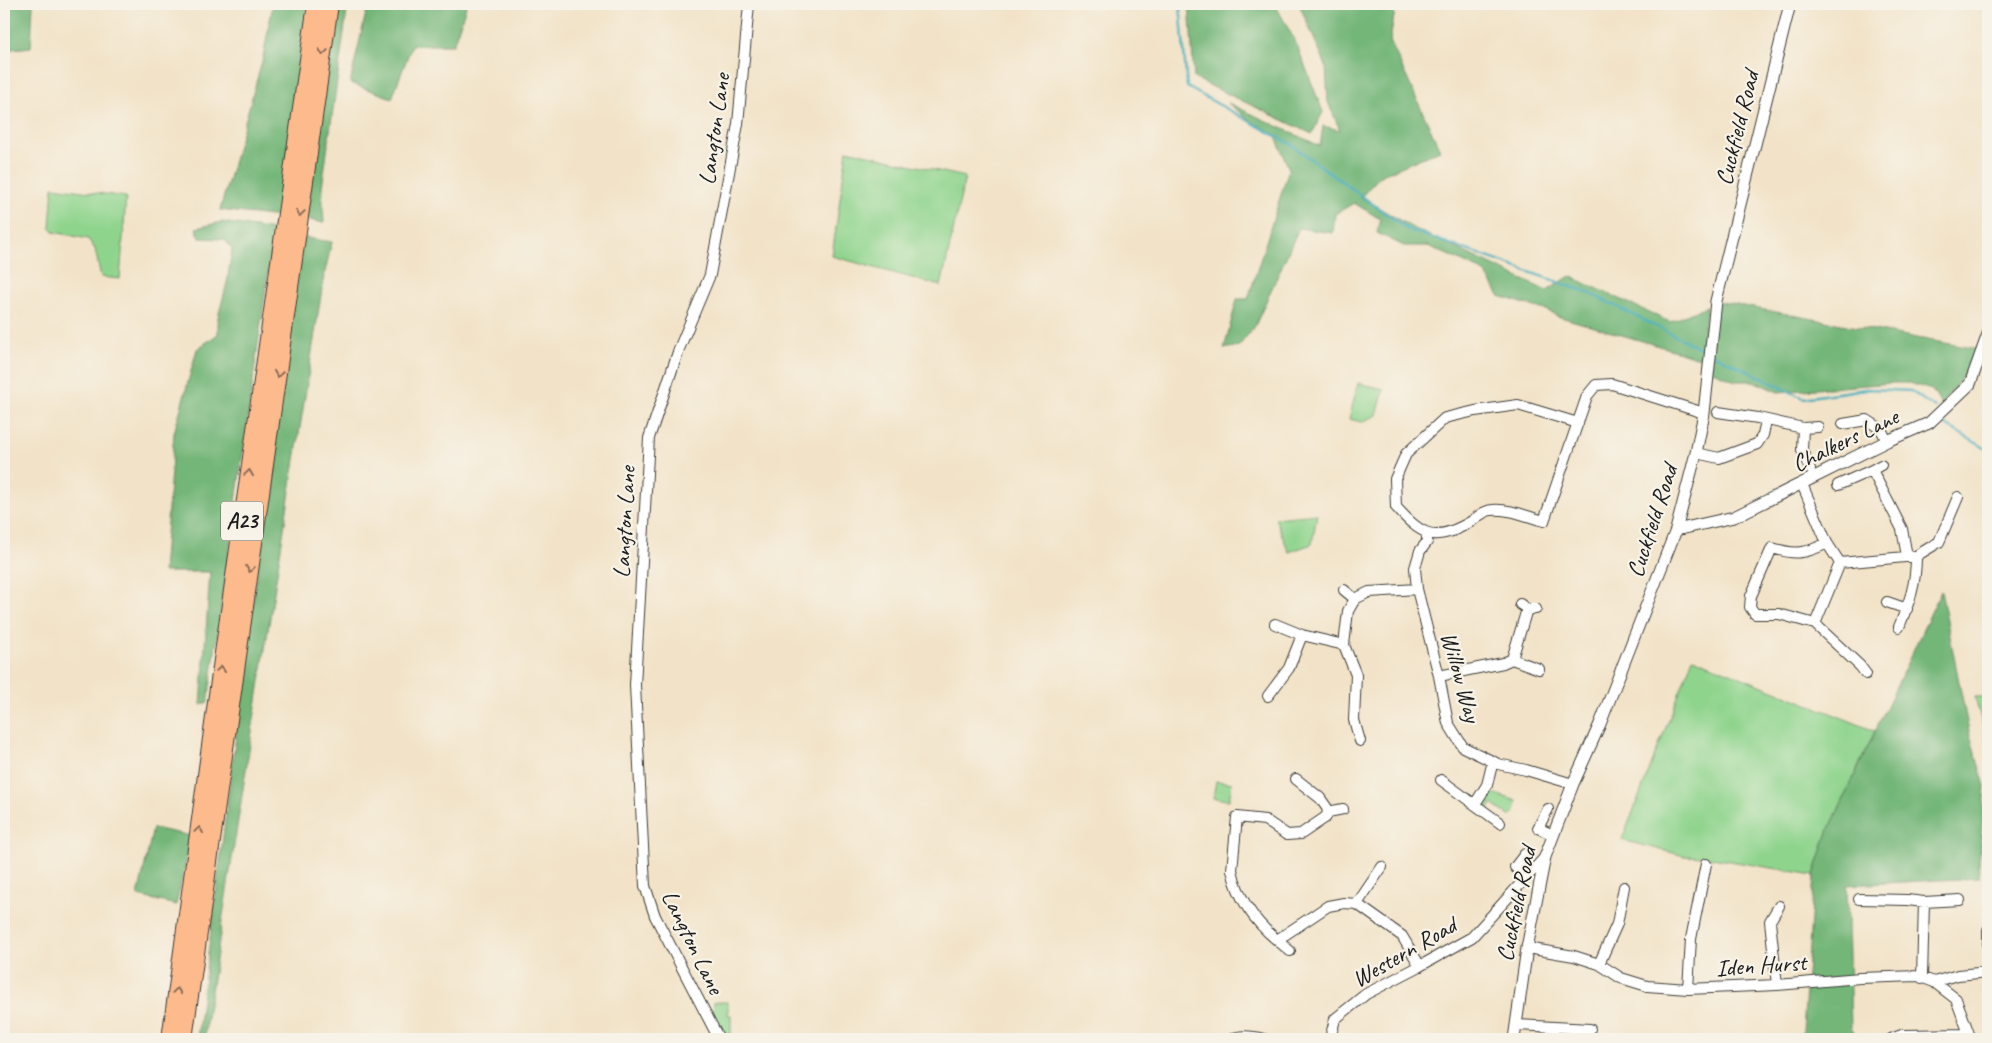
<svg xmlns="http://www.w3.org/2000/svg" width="1992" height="1043" font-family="Caveat,sans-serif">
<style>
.green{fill:#8fd48d;stroke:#567854}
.forest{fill:#73b678;stroke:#48694a}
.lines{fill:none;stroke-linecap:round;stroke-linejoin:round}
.stream{stroke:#3eacbc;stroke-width:2.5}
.minor-casing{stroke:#3c3a36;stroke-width:12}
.tertiary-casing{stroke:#3c3a36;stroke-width:13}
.trunk-casing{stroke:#3c3a36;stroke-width:18}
.minor{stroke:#fff;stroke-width:10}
.tertiary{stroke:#fff;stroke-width:11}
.trunk{stroke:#fcba8d;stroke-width:16}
.oneway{stroke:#8c6b54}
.labels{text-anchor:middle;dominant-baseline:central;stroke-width:4.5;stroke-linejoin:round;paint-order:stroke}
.shield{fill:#f7f3e8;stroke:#5e5c59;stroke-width:1}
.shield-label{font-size:22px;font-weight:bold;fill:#1c1c1c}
.street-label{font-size:24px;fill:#1c1c1c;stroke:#f7f3e8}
</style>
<rect width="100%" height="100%" fill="#f7f3e8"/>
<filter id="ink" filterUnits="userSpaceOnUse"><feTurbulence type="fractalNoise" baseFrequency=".02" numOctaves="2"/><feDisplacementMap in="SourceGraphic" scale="10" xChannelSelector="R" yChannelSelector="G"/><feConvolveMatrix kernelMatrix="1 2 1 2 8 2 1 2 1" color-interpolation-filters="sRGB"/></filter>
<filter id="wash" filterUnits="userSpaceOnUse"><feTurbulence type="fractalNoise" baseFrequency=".0096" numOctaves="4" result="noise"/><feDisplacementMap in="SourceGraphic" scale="20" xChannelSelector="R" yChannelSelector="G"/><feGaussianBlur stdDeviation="1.12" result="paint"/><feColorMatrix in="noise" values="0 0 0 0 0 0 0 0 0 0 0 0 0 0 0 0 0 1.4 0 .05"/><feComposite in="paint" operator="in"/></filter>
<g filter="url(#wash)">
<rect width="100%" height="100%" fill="#f2e3c8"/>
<!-- green -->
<path class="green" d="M 847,150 L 965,177 L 941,286 L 832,256 Z
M 53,187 L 126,197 L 120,279 L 101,277 L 95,249 L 88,239 L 54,232 L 50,227 Z
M 1358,383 L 1384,389 L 1377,415 L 1362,422 L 1349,419 Z
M 1317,514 L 1312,544 L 1289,552 L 1275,518 Z
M 1693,658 L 1875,731 L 1828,832 L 1814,875 L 1706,857 L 1685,856 L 1622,840 Z
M 1975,697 L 1988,697 L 1988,745 Z
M 1216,781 L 1232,783 L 1229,800 L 1213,798 Z
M 1489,792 L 1517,801 L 1515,811 L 1511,817 L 1492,804 L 1489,809 L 1485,807 L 1484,800 Z
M 714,1002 L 728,1002 L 728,1015 L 731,1015 L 731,1034 L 725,1035 L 713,1013 Z"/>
<!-- forest -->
<path class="forest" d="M 4,4 L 33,4 L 31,47 L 4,50 Z
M 273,4 L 307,4 L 279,217 L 220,210 L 263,58 Z
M 338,4 L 348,4 L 322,187 L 324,223 L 305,219 Z
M 368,4 L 467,4 L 453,45 L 412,45 L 392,98 L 350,83 Z
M 1189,4 L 1275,4 L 1296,43 L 1323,112 L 1312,134 L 1194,78 Z
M 1299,4 L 1396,4 L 1390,41 L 1440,150 L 1380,176 L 1361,197 L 1411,227 L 1547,291 L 1570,276 L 1670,322 L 1707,306 L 1700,358 L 1557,316 L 1548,311 L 1499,296 L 1485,272 L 1428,246 L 1404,246 L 1377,233 L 1380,219 L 1354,203 L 1335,214 L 1333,233 L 1299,228 L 1255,326 L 1239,346 L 1224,349 L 1237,299 L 1248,299 L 1289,169 L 1276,137 L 1248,119 L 1228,103 L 1320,146 L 1323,126 L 1340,130 L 1328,102 L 1326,66 Z
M 222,222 L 274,230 L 208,702 L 201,705 L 210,572 L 163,572 L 174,433 L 197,349 L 218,334 L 218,317 L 227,283 L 232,249 L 224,239 L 200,238 L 196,228 Z
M 300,237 L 332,242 L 324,276 L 206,1023 L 205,1039 L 197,1039 Z
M 1716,301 L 1977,349 L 1963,376 L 1941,405 L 1932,390 L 1909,383 L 1892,383 L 1778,392 L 1753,381 L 1735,381 L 1709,369 Z
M 1941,591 L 1969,732 L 1985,786 L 1978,878 L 1847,885 L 1851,1028 L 1858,1039 L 1796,1039 L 1803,1031 L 1814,875 L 1828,832 Z
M 153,828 L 192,836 L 176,905 L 138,896 Z"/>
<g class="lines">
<!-- stream -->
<path class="stream" d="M 1180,4 L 1187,87 L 1289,143 L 1407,229 L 1589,293 L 1708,352
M 1713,354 L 1803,398 L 1866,389 L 1911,391 L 1935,408
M 1939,421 L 1988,450"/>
</g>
</g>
<g filter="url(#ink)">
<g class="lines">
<!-- minor casing -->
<g class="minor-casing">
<path id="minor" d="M 1718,412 L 1758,418 L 1803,428 L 1802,450 L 1810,469
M 1578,423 L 1518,405 L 1475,411 L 1445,418 L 1406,454 L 1395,479 L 1396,507 C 1423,537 1435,543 1472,521 C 1477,517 1485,510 1492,510 C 1509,508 1528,517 1544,521 L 1587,396 L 1596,385 L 1612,384 L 1704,413
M 1843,424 L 1867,420 L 1881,429 L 1887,441
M 1803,428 L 1818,427
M 1696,453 L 1719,458 L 1757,444 L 1763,435 L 1766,421
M 1872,470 L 1881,465
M 1802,484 L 1827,543 L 1840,563 L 1815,624 L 1860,666 L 1866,674
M 1838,485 L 1872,470 L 1902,529 L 1907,556
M 1427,534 L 1427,542 L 1420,551 L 1415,568 L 1417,589 L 1439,676 L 1448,723 L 1463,747 L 1498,764 L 1526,770 L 1573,784
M 1840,563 L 1916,556 L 1939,542 L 1958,497
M 1344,590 L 1355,599
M 1887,602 L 1907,609
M 1520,604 L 1527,609 L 1536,609
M 1275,624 L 1302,635 L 1344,645
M 1815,624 L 1779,614 L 1755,614 L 1750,607 L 1751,596 L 1772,548 C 1795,555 1806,554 1827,543
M 1899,627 C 1910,600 1916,585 1916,556
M 1512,659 L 1539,669
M 1439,676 L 1503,663 L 1512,659 L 1527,609
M 1268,696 L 1289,668 L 1302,635
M 1360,741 L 1354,720 L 1356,675 L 1344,645 L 1348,611 L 1355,599 L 1369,592 L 1417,589
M 1296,779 L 1320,798 L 1327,808 L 1328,812 L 1326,817 L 1301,834 L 1287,835 L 1265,820 L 1237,817 L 1232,870 C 1238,898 1255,922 1277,940 L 1328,906 L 1344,903 L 1357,904 L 1402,936 L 1420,966
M 1441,780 L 1500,823
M 1475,804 L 1487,785 L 1493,761
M 1548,809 L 1538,828 L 1553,835
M 1328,812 L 1343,809
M 1525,854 L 1515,867 L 1526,876
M 1859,899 L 1907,900 L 1924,902 L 1960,900
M 1357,904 L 1382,867
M 1277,940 L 1290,951
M 1527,948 L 1574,956 L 1599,964 L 1621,978 L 1647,986 L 1688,989 L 1777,985 L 1860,978 L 1918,976 L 1934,982 L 1956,999 L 1971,1039
M 1599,964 L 1617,924 L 1624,887
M 1988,972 L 1988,930
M 1922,978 L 1924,902
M 1934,982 L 1958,975 L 1988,972
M 1777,985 L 1770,921 L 1779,906
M 1688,989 L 1691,939 L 1706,864
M 1516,1025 L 1590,1029
M 719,1039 L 655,916 L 645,886 L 635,685 L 649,438 L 679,349 L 710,275 L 738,124 L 749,4
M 1232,1039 C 1240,1034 1256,1037 1265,1039
M 1330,1039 L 1335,1019 L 1366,994 L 1420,966 L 1472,937 L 1545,857
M 1891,1039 L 1902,1035 L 1969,1034"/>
</g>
<!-- tertiary casing -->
<g class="tertiary-casing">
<path id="tertiary" d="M 1676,530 L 1734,517 L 1887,441 L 1929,423 L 1970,384 L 1988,334
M 1514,1039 L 1527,948 L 1545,857 L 1573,784 L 1600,724 L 1676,530 L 1696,453 L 1704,413 L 1716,301 L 1790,4"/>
</g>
<!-- trunk casing -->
<g class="trunk-casing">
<path id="trunk" d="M 170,1039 L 216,702 L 316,4
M 184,1039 L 330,4"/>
</g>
<!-- minor -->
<use href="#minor" class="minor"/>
<!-- tertiary -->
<use href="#tertiary" class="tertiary"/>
<!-- trunk -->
<use href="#trunk" class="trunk"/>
</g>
<!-- one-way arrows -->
<defs><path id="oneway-chevron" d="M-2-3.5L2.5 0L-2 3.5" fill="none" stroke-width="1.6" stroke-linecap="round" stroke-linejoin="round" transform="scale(1.25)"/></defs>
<g class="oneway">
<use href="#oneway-chevron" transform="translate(323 52) rotate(98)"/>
<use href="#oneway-chevron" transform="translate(300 213) rotate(98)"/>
<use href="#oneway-chevron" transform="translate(278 374) rotate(98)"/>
<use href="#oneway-chevron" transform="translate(249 473) rotate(-82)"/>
<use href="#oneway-chevron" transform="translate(250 569) rotate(98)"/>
<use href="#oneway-chevron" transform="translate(221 669) rotate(-82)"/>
<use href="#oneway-chevron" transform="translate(199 830) rotate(-82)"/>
<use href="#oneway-chevron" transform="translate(177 991) rotate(-82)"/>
</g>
</g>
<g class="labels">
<!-- shield labels -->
<rect class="shield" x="221" y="501.5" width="42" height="39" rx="4"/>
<g class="shield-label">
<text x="242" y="521">A23</text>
</g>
<!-- street labels -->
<g class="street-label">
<text transform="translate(1737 128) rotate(-76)">Cuckfield Road</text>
<text transform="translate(714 129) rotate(-82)">Langton Lane</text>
<text transform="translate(1845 440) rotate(-26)">Chalkers Lane</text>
<text transform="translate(1652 521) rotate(-72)">Cuckfield Road</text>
<text transform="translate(624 522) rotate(-87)">Langton Lane</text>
<text transform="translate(1461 677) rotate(74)">Willow Way</text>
<text transform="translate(1516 904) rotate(-78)">Cuckfield Road</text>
<text transform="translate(693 942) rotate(64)">Langton Lane</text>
<text transform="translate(1404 952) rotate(-30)">Western Road</text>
<text transform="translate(1761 965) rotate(-4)">Iden Hurst</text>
</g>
</g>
<!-- margin -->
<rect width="1992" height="1043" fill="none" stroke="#f7f3e8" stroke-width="20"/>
</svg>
